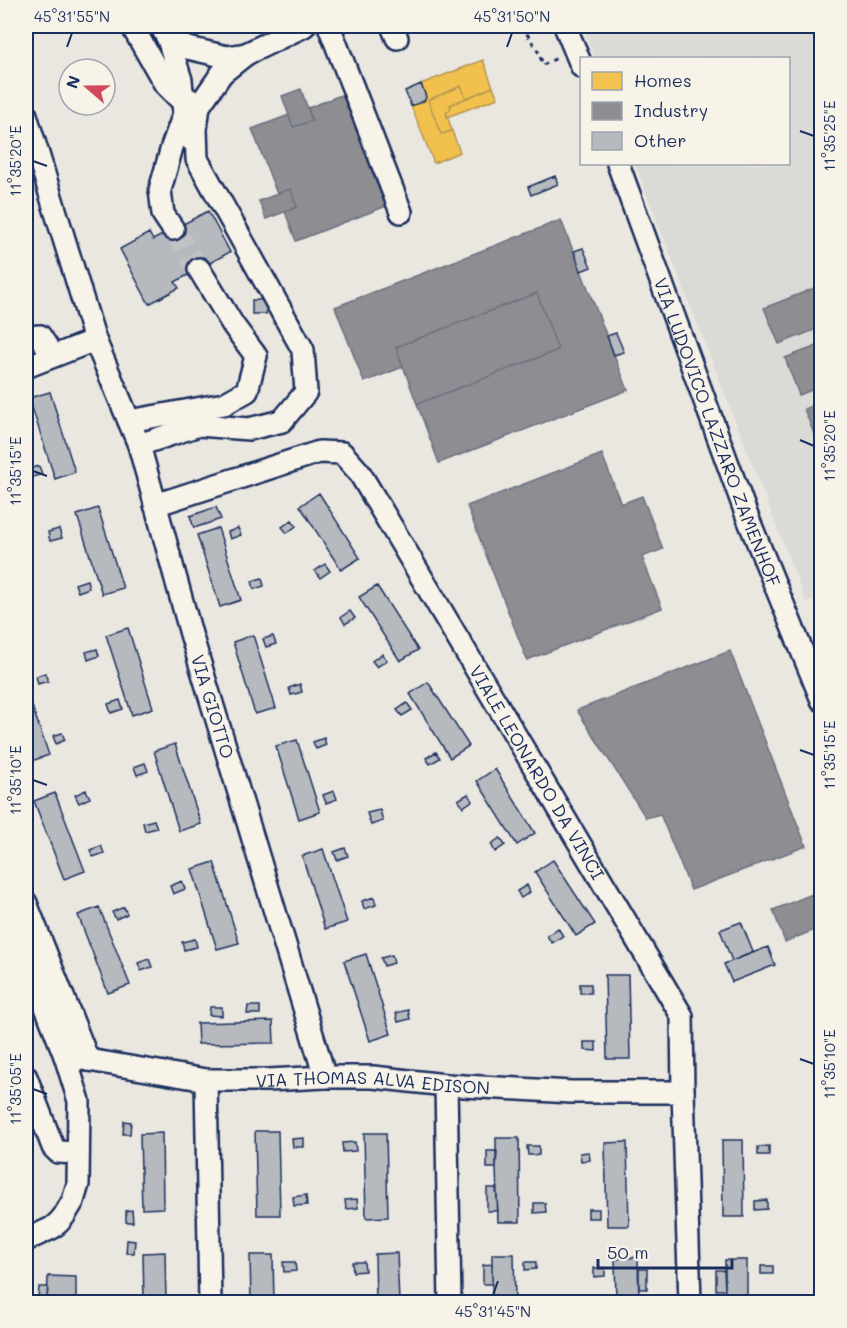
<svg xmlns="http://www.w3.org/2000/svg" width="847" height="1328" font-family="Mali,sans-serif">
<style>
.built{fill:#dadad6}
.homes{fill:#f2c14e;stroke:#b29553;stroke-width:1.5}
.industry{fill:#8d8d92;stroke:#6b7182;stroke-width:1.5}
.building{fill:#b6babf;stroke:#1b2f5e;stroke-width:1.5}
.lines{fill:none;stroke-linecap:round;stroke-linejoin:round}
.minor-tunnel{stroke:#c1c2c6;stroke-width:21;stroke-dasharray:21 10;stroke-linecap:butt}
.minor-casing{stroke:#1b2f5e;stroke-width:26}
.path{stroke:#1b2f5e;stroke-width:3;stroke-dasharray:4.5 4.5;stroke-linecap:butt}
.minor{stroke:#f7f3e8;stroke-width:21}
.ticks{fill:none;stroke:#1b2f5e;stroke-width:2}
.labels{text-anchor:middle;dominant-baseline:central;stroke-width:6;stroke-linejoin:round;paint-order:stroke}
.street-label{font-size:18px;fill:#1b2f5e;stroke:#f7f3e8}
.neatline{fill:none;stroke:#1b2f5e;stroke-width:2}
.ticks-label{font-size:15px;text-anchor:middle;fill:#1b2f5e}
</style>
<rect width="100%" height="100%" fill="#eae7e0"/>
<filter id="ink" filterUnits="userSpaceOnUse"><feTurbulence type="fractalNoise" baseFrequency=".0167" numOctaves="2"/><feDisplacementMap in="SourceGraphic" scale="12" xChannelSelector="R" yChannelSelector="G"/><feConvolveMatrix kernelMatrix="1 2 1 2 8 2 1 2 1" color-interpolation-filters="sRGB"/></filter>
<g filter="url(#ink)">
<!-- built -->
<path class="built" d="M 582,26 L 821,26 L 821,598 L 806,602 L 635,164 L 788,164 L 788,58 L 595,58 Z"/>
<!-- homes -->
<path class="homes" d="M 483,60 L 493,87 L 466,98 L 461,86 L 428,100 L 441,134 L 452,131 L 460,152 L 434,163 L 411,106 L 424,101 L 426,97 L 421,84 Z
M 461,86 L 466,98 L 450,105 L 451,107 L 449,111 L 446,112 L 452,131 L 441,134 L 428,100 Z
M 493,87 L 498,98 L 447,117 L 446,112 L 449,111 L 451,107 L 450,105 Z"/>
<!-- industry -->
<path class="industry" d="M 301,89 L 312,121 L 293,127 L 282,96 Z
M 346,93 L 389,205 L 296,241 L 285,212 L 297,207 L 290,189 L 277,194 L 252,129 L 289,115 L 293,127 L 312,121 L 308,108 Z
M 290,189 L 297,207 L 266,219 L 259,201 Z
M 561,220 L 628,390 L 439,463 L 417,404 L 558,350 L 537,293 L 396,347 L 403,367 L 364,382 L 335,307 Z
M 822,285 L 822,327 L 779,344 L 764,308 Z
M 537,293 L 558,350 L 417,404 L 396,347 Z
M 822,344 L 822,386 L 799,395 L 785,358 Z
M 822,402 L 822,445 L 819,446 L 804,409 Z
M 602,454 L 621,504 L 642,496 L 663,549 L 642,557 L 662,608 L 527,660 L 467,506 Z
M 730,651 L 806,846 L 691,890 L 660,814 L 646,818 L 577,710 Z
M 822,890 L 822,927 L 785,942 L 773,910 Z"/>
<!-- building -->
<path class="building" d="M 421,84 L 426,97 L 424,101 L 411,106 L 405,91 Z
M 555,176 L 558,184 L 531,195 L 528,187 Z
M 208,211 L 230,252 L 175,282 L 179,288 L 149,304 L 120,249 L 149,233 L 153,240 Z
M 583,248 L 591,267 L 581,271 L 574,251 Z
M 252,300 L 266,300 L 266,314 L 252,314 Z
M 616,333 L 624,352 L 614,355 L 607,336 Z
M 50,392 L 75,472 L 55,479 L 29,398 Z
M 39,466 L 42,474 L 30,478 L 28,469 Z
M 319,493 L 360,558 L 341,570 L 300,506 Z
M 216,507 L 221,519 L 194,528 L 190,516 Z
M 98,508 L 123,588 L 102,594 L 77,515 Z
M 292,520 L 296,526 L 287,533 L 282,527 Z
M 218,528 L 241,600 L 220,607 L 197,535 Z
M 238,528 L 241,535 L 230,539 L 228,532 Z
M 59,529 L 62,538 L 50,541 L 48,532 Z
M 325,564 L 330,571 L 320,578 L 315,571 Z
M 262,578 L 264,586 L 254,589 L 252,581 Z
M 87,580 L 89,588 L 78,592 L 75,584 Z
M 377,586 L 418,650 L 400,661 L 359,597 Z
M 350,611 L 355,618 L 345,624 L 341,617 Z
M 128,628 L 153,708 L 132,715 L 106,635 Z
M 253,635 L 276,708 L 255,714 L 233,642 Z
M 273,636 L 276,644 L 266,647 L 263,639 Z
M 97,649 L 99,656 L 88,660 L 86,652 Z
M 382,654 L 387,660 L 377,667 L 372,661 Z
M 45,673 L 48,681 L 38,684 L 36,676 Z
M 428,682 L 469,746 L 450,758 L 410,694 Z
M 300,684 L 302,692 L 291,695 L 289,688 Z
M 26,689 L 49,755 L 26,763 Z
M 120,700 L 123,709 L 111,713 L 108,704 Z
M 407,703 L 412,710 L 402,716 L 397,710 Z
M 62,733 L 65,740 L 56,744 L 53,736 Z
M 324,738 L 326,745 L 316,749 L 313,742 Z
M 297,740 L 320,812 L 299,819 L 276,746 Z
M 175,744 L 201,824 L 179,831 L 154,751 Z
M 436,752 L 440,758 L 430,764 L 426,758 Z
M 145,763 L 148,771 L 137,775 L 134,767 Z
M 495,769 L 535,833 L 517,845 L 477,781 Z
M 86,790 L 90,798 L 79,803 L 75,795 Z
M 334,791 L 337,799 L 326,803 L 323,795 Z
M 55,793 L 85,871 L 64,879 L 34,801 Z
M 468,794 L 472,801 L 463,807 L 458,800 Z
M 380,810 L 383,821 L 371,825 L 367,813 Z
M 154,820 L 157,828 L 145,831 L 143,823 Z
M 500,838 L 505,845 L 495,852 L 491,844 Z
M 101,846 L 104,853 L 93,857 L 90,850 Z
M 345,848 L 348,856 L 337,860 L 334,852 Z
M 323,849 L 347,922 L 325,929 L 302,856 Z
M 553,860 L 595,924 L 576,936 L 535,872 Z
M 214,862 L 239,943 L 217,949 L 192,869 Z
M 182,881 L 185,889 L 173,894 L 170,886 Z
M 527,885 L 530,892 L 521,898 L 517,891 Z
M 374,897 L 376,905 L 364,909 L 362,901 Z
M 99,907 L 130,985 L 108,993 L 78,915 Z
M 124,907 L 127,914 L 116,919 L 112,912 Z
M 741,922 L 753,952 L 732,961 L 720,930 Z
M 558,928 L 563,936 L 552,943 L 547,936 Z
M 195,939 L 197,947 L 184,950 L 182,942 Z
M 768,947 L 775,965 L 732,982 L 724,964 Z
M 366,954 L 391,1034 L 370,1041 L 344,961 Z
M 392,955 L 394,963 L 384,966 L 381,958 Z
M 149,959 L 152,967 L 141,971 L 138,963 Z
M 605,975 L 628,975 L 630,1059 L 607,1059 Z
M 580,984 L 591,984 L 591,993 L 580,993 Z
M 248,1006 L 260,1006 L 260,1014 L 247,1014 Z
M 210,1007 L 222,1007 L 222,1016 L 209,1015 Z
M 408,1010 L 410,1019 L 398,1022 L 396,1013 Z
M 273,1021 L 274,1043 L 198,1044 L 197,1023 Z
M 584,1042 L 596,1042 L 596,1051 L 584,1050 Z
M 124,1121 L 131,1122 L 130,1134 L 123,1134 Z
M 255,1131 L 278,1131 L 280,1215 L 257,1215 Z
M 162,1133 L 163,1208 L 142,1209 L 140,1134 Z
M 364,1133 L 386,1133 L 388,1217 L 366,1218 Z
M 304,1138 L 304,1147 L 293,1147 L 292,1139 Z
M 496,1138 L 519,1138 L 520,1222 L 498,1222 L 496,1168 Z
M 722,1140 L 743,1140 L 744,1217 L 723,1217 Z
M 355,1142 L 356,1151 L 343,1152 L 342,1143 Z
M 627,1142 L 629,1226 L 607,1226 L 605,1143 Z
M 527,1146 L 539,1146 L 539,1155 L 528,1155 Z
M 769,1146 L 769,1155 L 758,1155 L 758,1147 Z
M 487,1151 L 497,1151 L 496,1168 L 487,1168 Z
M 589,1152 L 590,1160 L 581,1161 L 580,1153 Z
M 487,1188 L 496,1188 L 498,1211 L 487,1211 Z
M 306,1195 L 307,1205 L 294,1206 L 293,1197 Z
M 357,1199 L 358,1208 L 346,1209 L 345,1200 Z
M 767,1200 L 767,1209 L 755,1210 L 755,1201 Z
M 534,1203 L 545,1203 L 546,1212 L 534,1213 Z
M 588,1209 L 599,1209 L 599,1218 L 588,1218 Z
M 132,1210 L 133,1222 L 126,1222 L 126,1211 Z
M 127,1240 L 135,1241 L 134,1253 L 126,1253 Z
M 165,1252 L 166,1302 L 144,1302 L 143,1253 Z
M 397,1253 L 399,1302 L 376,1302 L 375,1254 Z
M 492,1254 L 514,1254 L 515,1302 L 492,1302 Z
M 250,1255 L 273,1255 L 274,1302 L 251,1302 Z
M 638,1257 L 639,1302 L 616,1302 L 615,1259 Z
M 725,1260 L 747,1260 L 747,1302 L 725,1302 Z
M 283,1262 L 295,1262 L 296,1271 L 284,1272 Z
M 352,1262 L 364,1262 L 365,1271 L 353,1272 Z
M 525,1262 L 536,1262 L 536,1269 L 525,1270 Z
M 492,1264 L 492,1284 L 483,1284 L 483,1265 Z
M 761,1266 L 773,1266 L 773,1274 L 761,1274 Z
M 594,1268 L 605,1268 L 605,1276 L 594,1277 Z
M 639,1269 L 647,1269 L 647,1289 L 639,1289 Z
M 716,1270 L 724,1270 L 725,1290 L 716,1290 Z
M 48,1276 L 76,1277 L 76,1302 L 47,1302 Z
M 39,1287 L 48,1287 L 47,1300 L 38,1299 Z"/>
<g class="lines">
<!-- minor-tunnel -->
<path class="minor-tunnel" d="M 173,229 L 199,269"/>
<!-- minor casing -->
<g class="minor-casing">
<g id="minor">
<path d="M 132,26 L 165,84 L 183,102 L 189,99"/>
<path d="M 161,26 L 168,39 L 181,80 L 184,114 L 191,140"/>
<path d="M 329,26 L 401,212"/>
<path d="M 392,26 L 397,38"/>
<path d="M 565,26 L 582,67"/>
<path d="M 168,39 L 188,48 L 227,57 L 246,54"/>
<path id="s1" d="M 26,115 L 95,340 L 139,445 L 191,634 L 325,1077"/>
<path id="s2" d="M 618,164 L 747,516 L 822,700"/>
<path d="M 173,229 L 163,214 L 160,190 L 172,147 L 184,114"/>
<path d="M 26,337 L 40,336 L 53,356"/>
<path d="M 26,367 L 95,340"/>
<path d="M 129,421 L 224,404 L 247,391 L 256,356 L 233,325 L 199,269"/>
<path d="M 139,445 L 199,425 L 249,429 L 282,421 L 306,392 L 303,350 L 197,159 L 196,129 L 199,106 L 222,73 L 246,54 L 304,26"/>
<path id="s3" d="M 155,505 L 319,452 L 342,453 L 359,472 L 682,1016 L 683,1092 L 690,1302"/>
<path d="M 26,903 L 88,1060"/>
<path d="M 26,956 L 65,1056 L 79,1101 L 78,1184 L 73,1201 L 64,1216 L 59,1222 L 52,1228 L 26,1240"/>
<path id="s4" d="M 65,1056 L 206,1080 L 268,1080 L 325,1077 L 373,1077 L 446,1085 L 571,1092 L 683,1092"/>
<path d="M 26,1077 L 53,1147 L 58,1152 L 78,1153"/>
<path d="M 206,1080 L 210,1302"/>
<path d="M 446,1085 L 450,1302"/>
</g>
</g>
<!-- path -->
<path class="path" d="M 522,26 L 539,53 L 543,65 L 557,58"/>
<!-- minor -->
<use href="#minor" class="minor"/>
</g>
</g>
<!-- ticks -->
<path class="ticks" d="M 67,47 L 72,33M 507,47 L 512,33M 800,131 L 814,136M 33,161 L 47,166M 800,440 L 814,446M 33,471 L 47,476M 800,750 L 814,755M 33,780 L 47,785M 800,1059 L 814,1064M 33,1089 L 47,1094M 493,1295 L 498,1281"/>
<g class="labels">
<!-- street labels -->
<g class="street-label">
<text stroke="none"><textPath href="#s2" startOffset="286">VIA LUDOVICO LAZZARO ZAMENHOF</textPath></text>
<text stroke="none"><textPath href="#s1" startOffset="621">VIA GIOTTO</textPath></text>
<text stroke="none"><textPath href="#s3" startOffset="570">VIALE LEONARDO DA VINCI</textPath></text>
<text stroke="none"><textPath href="#s4" startOffset="310">VIA THOMAS ALVA EDISON</textPath></text>
</g>
</g>
<!-- margin -->
<rect width="847" height="1328" fill="none" stroke="#f7f3e8" stroke-width="66"/>
<!-- legend -->
<rect x="580" y="57" width="210" height="108" fill="#f7f3e8" stroke="#9fa5b1" stroke-width="1.5"/>
<rect x="592" y="72" width="30" height="18" fill="#f2c14e" stroke="#9fa5b1" stroke-width="1.5"/>
<text x="634" y="87" font-size="18" fill="#1b2f5e">Homes</text>
<rect x="592" y="102" width="30" height="18" fill="#8d8d92" stroke="#9fa5b1" stroke-width="1.5"/>
<text x="634" y="117" font-size="18" fill="#1b2f5e">Industry</text>
<rect x="592" y="132" width="30" height="18" fill="#b6babf" stroke="#9fa5b1" stroke-width="1.5"/>
<text x="634" y="147" font-size="18" fill="#1b2f5e">Other</text>
<!-- north arrow -->
<g transform="translate(87 87) rotate(290)"><circle r="28" fill="#f7f3e8" stroke="#9fa5b1" stroke-width="1.5"/>
<path d="M0-4.5L10 22L0 15L-10 22Z" fill="#d1495b"/>
<text y="-9" font-size="16" font-weight="bold" text-anchor="middle" fill="#1b2f5e">N</text>
</g>
<!-- scale -->
<path d="M598 1259v9h134v-9" fill="none" stroke="#1b2f5e" stroke-width="3"/>
<text x="607" y="1259" font-size="18" fill="#1b2f5e" stroke="#f7f3e8" stroke-width="4.5" paint-order="stroke">50 m</text>
<rect x="33" y="33" width="781" height="1262" class="neatline"/>
<g class="ticks-label">
<text x="72" y="22">45°31'55"N</text>
<text x="512" y="22">45°31'50"N</text>
<text transform="translate(830 136) rotate(-90)" y="5">11°35'25"E</text>
<text transform="translate(16 161) rotate(-90)" y="5">11°35'20"E</text>
<text transform="translate(830 446) rotate(-90)" y="5">11°35'20"E</text>
<text transform="translate(16 471) rotate(-90)" y="5">11°35'15"E</text>
<text transform="translate(830 755) rotate(-90)" y="5">11°35'15"E</text>
<text transform="translate(16 780) rotate(-90)" y="5">11°35'10"E</text>
<text transform="translate(830 1064) rotate(-90)" y="5">11°35'10"E</text>
<text transform="translate(16 1089) rotate(-90)" y="5">11°35'05"E</text>
<text x="493" y="1317">45°31'45"N</text>
</g>
</svg>
